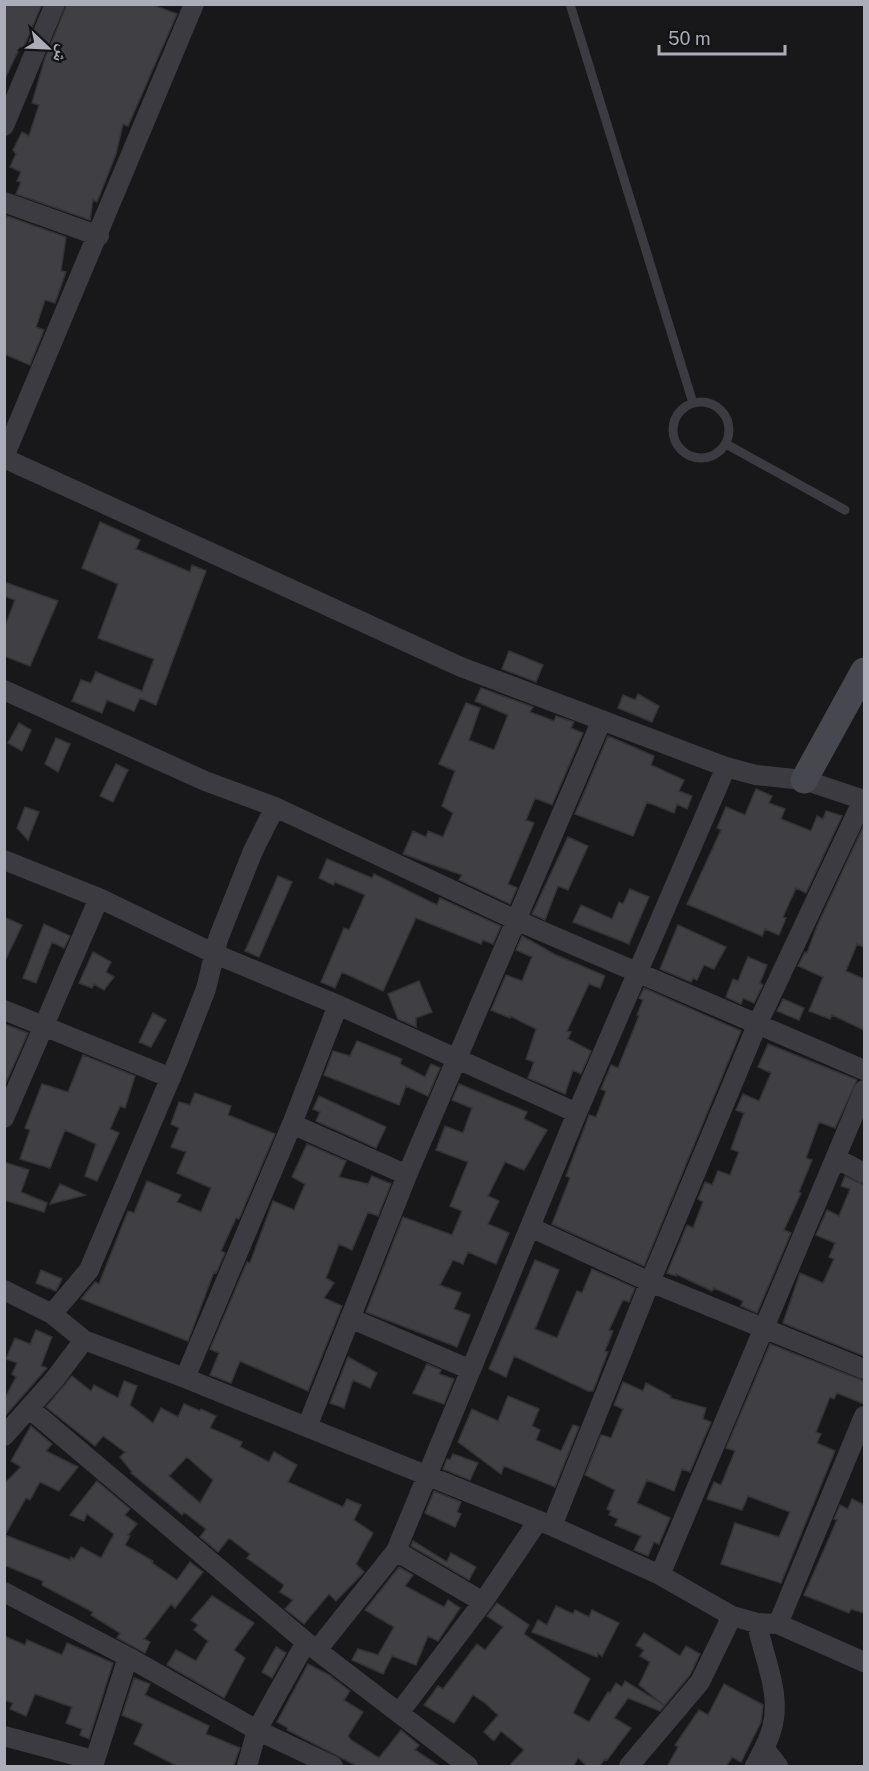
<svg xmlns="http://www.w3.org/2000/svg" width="869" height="1771" font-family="'Public Sans','Noto Naskh Arabic',sans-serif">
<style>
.building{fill:#404044;stroke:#333236;stroke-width:1.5;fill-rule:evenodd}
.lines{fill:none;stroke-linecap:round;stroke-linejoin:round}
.lane{stroke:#3b3b41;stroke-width:9}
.street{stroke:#3b3b41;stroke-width:20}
.secondary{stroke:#47484f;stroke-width:27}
</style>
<rect width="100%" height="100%" fill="#18181a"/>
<!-- building -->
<path class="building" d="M 4,4 L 42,4 L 23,49 L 20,47 L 4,81 Z
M 67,4 L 150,4 L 177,14 L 128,126 L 123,124 L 116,154 L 97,202 L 93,200 L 90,220 L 16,194 L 21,182 L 17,181 L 21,172 L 10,167 L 16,154 L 13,150 L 22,132 L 29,136 L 39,105 L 32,103 L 45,58 Z
M 7,216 L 66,237 L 61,271 L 66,272 L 55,303 L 45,300 L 36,327 L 44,330 L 30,365 L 4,354 L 4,222 Z
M 100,522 L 140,540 L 136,549 L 190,572 L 192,565 L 206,571 L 156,705 L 140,698 L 134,711 L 107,700 L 102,713 L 72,701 L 81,680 L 91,683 L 96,672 L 142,691 L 154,659 L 98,638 L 118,584 L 82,568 Z
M 4,582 L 58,601 L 30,666 L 4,656 L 4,629 L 15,600 L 4,596 Z
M 509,651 L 543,665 L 536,682 L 502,669 Z
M 481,688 L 533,707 L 530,712 L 554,721 L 556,716 L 574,722 L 571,728 L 583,733 L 552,805 L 535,798 L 526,820 L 534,823 L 508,884 L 517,888 L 510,904 L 459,880 L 462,875 L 403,854 L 413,831 L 426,837 L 428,831 L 443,837 L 453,813 L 442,806 L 455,771 L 439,764 L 466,703 L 480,708 L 469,740 L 494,750 L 508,715 L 475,701 Z
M 638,694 L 659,706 L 652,722 L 618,708 L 623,695 L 635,700 Z
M 19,723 L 31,730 L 22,751 L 8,743 Z
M 608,736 L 654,756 L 651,765 L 684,780 L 679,791 L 692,796 L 687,809 L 677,804 L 674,813 L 647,802 L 633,836 L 575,814 Z
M 56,738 L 70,744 L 58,772 L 45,764 Z
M 116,764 L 128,770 L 113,802 L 100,796 Z
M 756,789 L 772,796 L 769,803 L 785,809 L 781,819 L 811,831 L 817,816 L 823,819 L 826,811 L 842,816 L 806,893 L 796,888 L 783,917 L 786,918 L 779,935 L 765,929 L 762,936 L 687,904 L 721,830 L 717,828 L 726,807 L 745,815 Z
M 25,807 L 39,812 L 28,840 L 17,828 Z
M 864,825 L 864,947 L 857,944 L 846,971 L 864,979 L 864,1030 L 832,1015 L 830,1019 L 809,1011 L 823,977 L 798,966 L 805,952 L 807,953 L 817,926 Z
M 568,837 L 588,846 L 568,890 L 558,886 L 545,920 L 532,914 Z
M 327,859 L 372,878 L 374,874 L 437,905 L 440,898 L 501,926 L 493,944 L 483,940 L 481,944 L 416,918 L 383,991 L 342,972 L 335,988 L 321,982 L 344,928 L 349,930 L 365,895 L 335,882 L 333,885 L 319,878 Z
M 278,876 L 292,882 L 259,957 L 245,951 Z
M 630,889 L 649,897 L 629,944 L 573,922 L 581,905 L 612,919 L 619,902 L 623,904 Z
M 4,917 L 22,925 L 4,963 Z
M 44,924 L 70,936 L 64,948 L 52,942 L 36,983 L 23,978 Z
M 678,925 L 726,947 L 714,969 L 704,965 L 697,980 L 693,978 L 691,982 L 660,969 Z
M 522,936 L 556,955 L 605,976 L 600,988 L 589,984 L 567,1031 L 571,1032 L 568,1039 L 591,1051 L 581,1074 L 573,1070 L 565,1094 L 528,1078 L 534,1062 L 526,1059 L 536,1029 L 510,1016 L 510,1018 L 491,1010 L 506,975 L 522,981 L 532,957 L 516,950 Z
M 93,952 L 111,962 L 106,972 L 114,977 L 104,990 L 94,984 L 92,988 L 79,983 Z
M 748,957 L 767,965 L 760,983 L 763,985 L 754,1003 L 743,998 L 741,1004 L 726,997 L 733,979 L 738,981 Z
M 419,981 L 432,1012 L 416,1018 L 416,1027 L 398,1019 L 388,994 Z
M 644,988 L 741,1031 L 644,1266 L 552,1224 L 570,1178 L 566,1176 L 588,1118 L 589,1115 L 596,1117 L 606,1091 L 601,1089 L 611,1065 L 618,1068 L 639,1016 L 637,1015 L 643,1000 L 639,998 Z
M 783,999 L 804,1008 L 799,1020 L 777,1011 Z
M 153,1013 L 166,1020 L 151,1047 L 139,1042 Z
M 4,1024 L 28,1033 L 4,1087 Z
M 357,1041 L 402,1059 L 400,1064 L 425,1077 L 431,1064 L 440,1068 L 428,1096 L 406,1086 L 399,1105 L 324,1075 L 333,1051 L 350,1056 Z
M 768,1044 L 857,1080 L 835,1128 L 819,1122 L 806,1158 L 812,1160 L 799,1192 L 801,1193 L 784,1230 L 791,1233 L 757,1313 L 741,1306 L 743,1301 L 714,1288 L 712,1291 L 676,1274 L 676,1276 L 667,1273 L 687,1225 L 693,1228 L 703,1202 L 698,1199 L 705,1182 L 712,1185 L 718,1171 L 730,1175 L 739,1152 L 731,1149 L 744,1113 L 736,1110 L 743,1094 L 759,1101 L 771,1073 L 758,1067 Z
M 83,1055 L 135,1076 L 125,1108 L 120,1106 L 110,1129 L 119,1133 L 97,1181 L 85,1176 L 96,1144 L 65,1130 L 50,1168 L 20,1159 L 30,1130 L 25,1128 L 42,1084 L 68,1092 Z
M 459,1084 L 527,1112 L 524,1119 L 547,1130 L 524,1170 L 505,1162 L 488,1196 L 499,1201 L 488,1224 L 509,1233 L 496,1264 L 468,1252 L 463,1264 L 453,1260 L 440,1285 L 461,1293 L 454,1309 L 470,1315 L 457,1347 L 366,1312 L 403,1217 L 452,1235 L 462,1211 L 450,1206 L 468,1162 L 436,1150 L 445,1126 L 463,1133 L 472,1108 L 452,1100 Z
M 195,1093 L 231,1106 L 228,1115 L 275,1134 L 239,1219 L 236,1218 L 221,1251 L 225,1253 L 216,1273 L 214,1272 L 188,1341 L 81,1299 L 95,1282 L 99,1284 L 128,1211 L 134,1213 L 147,1181 L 181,1195 L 177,1202 L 201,1212 L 211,1188 L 177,1173 L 186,1152 L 171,1147 L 179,1128 L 171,1124 L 179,1102 L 190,1105 Z
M 319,1096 L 386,1127 L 376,1148 L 316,1121 L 320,1112 L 313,1109 Z
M 307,1144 L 346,1161 L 339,1177 L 368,1184 L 372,1176 L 391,1184 L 378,1216 L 368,1212 L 352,1250 L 339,1244 L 326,1278 L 334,1283 L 324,1298 L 342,1306 L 308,1391 L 240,1361 L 231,1383 L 210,1375 L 219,1353 L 210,1349 L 247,1262 L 250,1263 L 273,1201 L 294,1210 L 305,1184 L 292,1177 Z
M 4,1162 L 29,1170 L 21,1192 L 47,1203 L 44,1212 L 4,1200 Z
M 845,1176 L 864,1185 L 864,1356 L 783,1323 L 800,1273 L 823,1283 L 834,1259 L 829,1257 L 835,1243 L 816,1235 L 827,1210 L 839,1216 L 850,1189 L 841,1186 Z
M 60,1184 L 85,1195 L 50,1204 Z
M 535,1260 L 559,1270 L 535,1329 L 557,1338 L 577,1291 L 582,1293 L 592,1269 L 635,1288 L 629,1302 L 623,1300 L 609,1330 L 613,1331 L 605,1351 L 608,1352 L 593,1391 L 588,1391 L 514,1356 L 506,1377 L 489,1369 Z
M 41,1270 L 62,1279 L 56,1291 L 36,1283 Z
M 36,1330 L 52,1337 L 41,1366 L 47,1368 L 4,1417 L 4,1400 L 16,1377 L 12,1374 L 17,1363 L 6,1359 L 15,1338 L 30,1344 Z
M 770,1344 L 864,1381 L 864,1404 L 837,1393 L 834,1399 L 830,1397 L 816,1432 L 821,1434 L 817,1443 L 835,1451 L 781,1583 L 721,1564 L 735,1523 L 779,1537 L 790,1512 L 748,1496 L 742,1510 L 707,1499 L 714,1482 L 721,1485 L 735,1451 L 726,1448 Z
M 348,1357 L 377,1373 L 370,1388 L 353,1380 L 344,1408 L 330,1403 Z
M 427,1364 L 441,1370 L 439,1374 L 454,1379 L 444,1404 L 413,1393 Z
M 72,1376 L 91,1391 L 94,1385 L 118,1398 L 124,1381 L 137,1386 L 130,1405 L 153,1423 L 161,1408 L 178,1417 L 184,1404 L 200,1411 L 201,1409 L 216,1416 L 210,1428 L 242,1442 L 240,1447 L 269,1462 L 274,1452 L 297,1465 L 288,1482 L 343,1507 L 347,1499 L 361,1505 L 354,1520 L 373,1533 L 356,1564 L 364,1572 L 336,1601 L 329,1594 L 304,1624 L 285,1609 L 293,1600 L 280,1592 L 284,1585 L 247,1558 L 250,1554 L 229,1538 L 218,1552 L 200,1537 L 206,1529 L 184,1512 L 182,1515 L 131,1473 L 132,1472 L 120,1457 L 125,1452 L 103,1436 L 95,1446 L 46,1407 ZM 187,1457 L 213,1480 L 200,1503 L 169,1476 Z
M 623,1382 L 643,1391 L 646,1383 L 671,1396 L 670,1398 L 706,1408 L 703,1419 L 711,1422 L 690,1472 L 682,1469 L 674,1491 L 647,1480 L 637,1503 L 670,1518 L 659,1544 L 654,1542 L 648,1556 L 634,1550 L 641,1536 L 615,1525 L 618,1519 L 609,1515 L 611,1511 L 607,1509 L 615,1490 L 585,1475 L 601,1435 L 611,1438 L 623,1409 L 614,1405 Z
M 508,1396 L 539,1409 L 532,1426 L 540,1430 L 536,1440 L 561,1451 L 573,1425 L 579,1427 L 555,1487 L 504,1466 L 501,1474 L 458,1442 L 472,1409 L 498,1421 Z
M 31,1426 L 52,1444 L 46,1451 L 78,1467 L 59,1491 L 40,1482 L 30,1500 L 26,1498 L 5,1535 L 70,1560 L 71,1557 L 74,1559 L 81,1547 L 101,1558 L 114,1534 L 87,1514 L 84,1521 L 70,1515 L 97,1481 L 130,1509 L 125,1515 L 137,1524 L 128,1535 L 130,1536 L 125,1545 L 153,1561 L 152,1563 L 177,1580 L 190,1562 L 203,1572 L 175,1608 L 171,1604 L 144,1639 L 150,1642 L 145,1653 L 117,1638 L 120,1633 L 91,1615 L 93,1612 L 42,1585 L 43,1581 L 4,1565 L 4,1484 L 21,1467 L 11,1461 Z
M 453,1454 L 478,1463 L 470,1480 L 443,1469 L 447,1459 L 450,1460 Z
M 434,1491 L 461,1502 L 457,1512 L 461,1514 L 455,1527 L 425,1513 Z
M 852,1499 L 864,1505 L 864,1613 L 851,1609 L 849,1613 L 804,1595 L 837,1520 L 834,1519 L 840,1505 L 848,1509 Z
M 413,1541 L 447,1562 L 451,1553 L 476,1567 L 469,1580 L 411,1546 Z
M 399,1567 L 413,1575 L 405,1586 L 444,1607 L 448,1600 L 460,1608 L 438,1641 L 428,1636 L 416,1665 L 392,1656 L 383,1674 L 352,1660 L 358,1649 L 378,1655 L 394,1627 L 365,1610 Z
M 212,1596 L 254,1623 L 234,1650 L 245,1658 L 224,1698 L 167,1665 L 176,1650 L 196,1661 L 208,1641 L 194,1630 L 198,1625 L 191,1620 Z
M 497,1603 L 529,1625 L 524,1634 L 590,1679 L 573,1713 L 589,1722 L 608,1692 L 610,1693 L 616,1683 L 622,1687 L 625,1681 L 664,1705 L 639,1685 L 650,1662 L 640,1656 L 644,1650 L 636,1645 L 644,1633 L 680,1656 L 686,1646 L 700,1654 L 690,1675 L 660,1711 L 628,1698 L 614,1718 L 631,1728 L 607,1760 L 605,1759 L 599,1767 L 588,1767 L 578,1758 L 573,1767 L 508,1767 L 524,1750 L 501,1731 L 494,1741 L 484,1732 L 498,1715 L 485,1703 L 473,1695 L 454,1723 L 424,1705 L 438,1686 L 443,1689 L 477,1644 L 485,1650 L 503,1627 L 487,1616 Z
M 556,1606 L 573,1614 L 575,1610 L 589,1617 L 592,1610 L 619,1623 L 602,1656 L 598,1653 L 597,1657 L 532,1632 L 538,1620 L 547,1625 Z
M 4,1636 L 25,1645 L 27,1640 L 62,1655 L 67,1643 L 113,1663 L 89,1739 L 80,1735 L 82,1729 L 66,1723 L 72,1707 L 35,1694 L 26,1716 L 10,1709 L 13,1703 L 4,1700 Z
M 276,1647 L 286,1653 L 272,1678 L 262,1672 Z
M 308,1664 L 329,1675 L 350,1691 L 344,1700 L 363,1712 L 348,1736 L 351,1740 L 379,1758 L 401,1730 L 419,1745 L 415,1750 L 441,1767 L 359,1767 L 287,1730 L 288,1728 L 277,1722 Z
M 134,1678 L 150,1684 L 145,1695 L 209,1726 L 206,1734 L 240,1748 L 233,1767 L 179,1767 L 134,1744 L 143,1724 L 122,1715 Z
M 724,1684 L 763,1705 L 761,1722 L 741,1762 L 732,1757 L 726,1767 L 667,1767 L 678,1747 L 675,1745 L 699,1710 L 708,1715 Z"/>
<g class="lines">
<!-- lane -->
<path class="lane" d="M 570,4 L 693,403
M673 430a28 28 0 1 1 56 0a28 28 0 1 1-56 0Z
M 726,444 L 845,510"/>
<!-- street -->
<path class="street" d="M 4,126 L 55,4
M 4,202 L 99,236
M 4,457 L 194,4
M 4,458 L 461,667 L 726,767 L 756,775 L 804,780 L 864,800
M 4,690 L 205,781 L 275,807 L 253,851 L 218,939 L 206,989 L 179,1058 L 89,1270 L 52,1314
M 275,807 L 518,921 L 864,1070
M 4,860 L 99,898 L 215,954 L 338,1005 L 577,1113
M 4,1010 L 171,1078
M 4,1118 L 99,898
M 292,1124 L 407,1175
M 837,1159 L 864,1173
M 530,1227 L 650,1282 L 864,1369
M 4,1290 L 52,1314 L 84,1340 L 185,1378 L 552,1526 L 660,1575 L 732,1616 L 757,1623 L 778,1624 L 864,1662
M 350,1318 L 471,1370
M 185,1378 L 292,1124 L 338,1005
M 30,1409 L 306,1642 L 468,1766
M 307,1427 L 407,1175 L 601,722
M 4,1436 L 54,1380 L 84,1340
M 552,1526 L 650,1282 L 757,1025 L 863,800
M 396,1551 L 483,1602
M 660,1575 L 864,1090
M 4,1592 L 128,1657 L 257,1730 L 333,1766
M 778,1624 L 864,1416
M 317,1650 L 396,1551 L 577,1113 L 726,767
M 399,1713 L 483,1602 L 538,1521
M 4,1736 L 93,1760
M 764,1748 L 778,1766
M 93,1766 L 128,1657
M 247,1766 L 257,1730 L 306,1642
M 629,1766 L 700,1682 L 732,1616
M 755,1766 C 761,1754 769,1741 772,1728 C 782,1693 763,1657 757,1623"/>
<!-- secondary -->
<path class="secondary" d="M 804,780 L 864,671"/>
</g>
<!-- border -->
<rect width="869" height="1771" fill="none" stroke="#abadb9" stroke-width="12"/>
<!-- north arrow -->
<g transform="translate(48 48) rotate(113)" stroke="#131315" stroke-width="4.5" paint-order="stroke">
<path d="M0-4.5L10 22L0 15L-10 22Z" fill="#abadb9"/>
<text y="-9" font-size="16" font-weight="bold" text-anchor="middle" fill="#abadb9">ش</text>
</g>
<!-- scale -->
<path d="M659 45v9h126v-9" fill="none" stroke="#abadb9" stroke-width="3"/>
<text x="668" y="45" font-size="18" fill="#abadb9" stroke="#131315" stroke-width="4.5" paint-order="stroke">50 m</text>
</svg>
